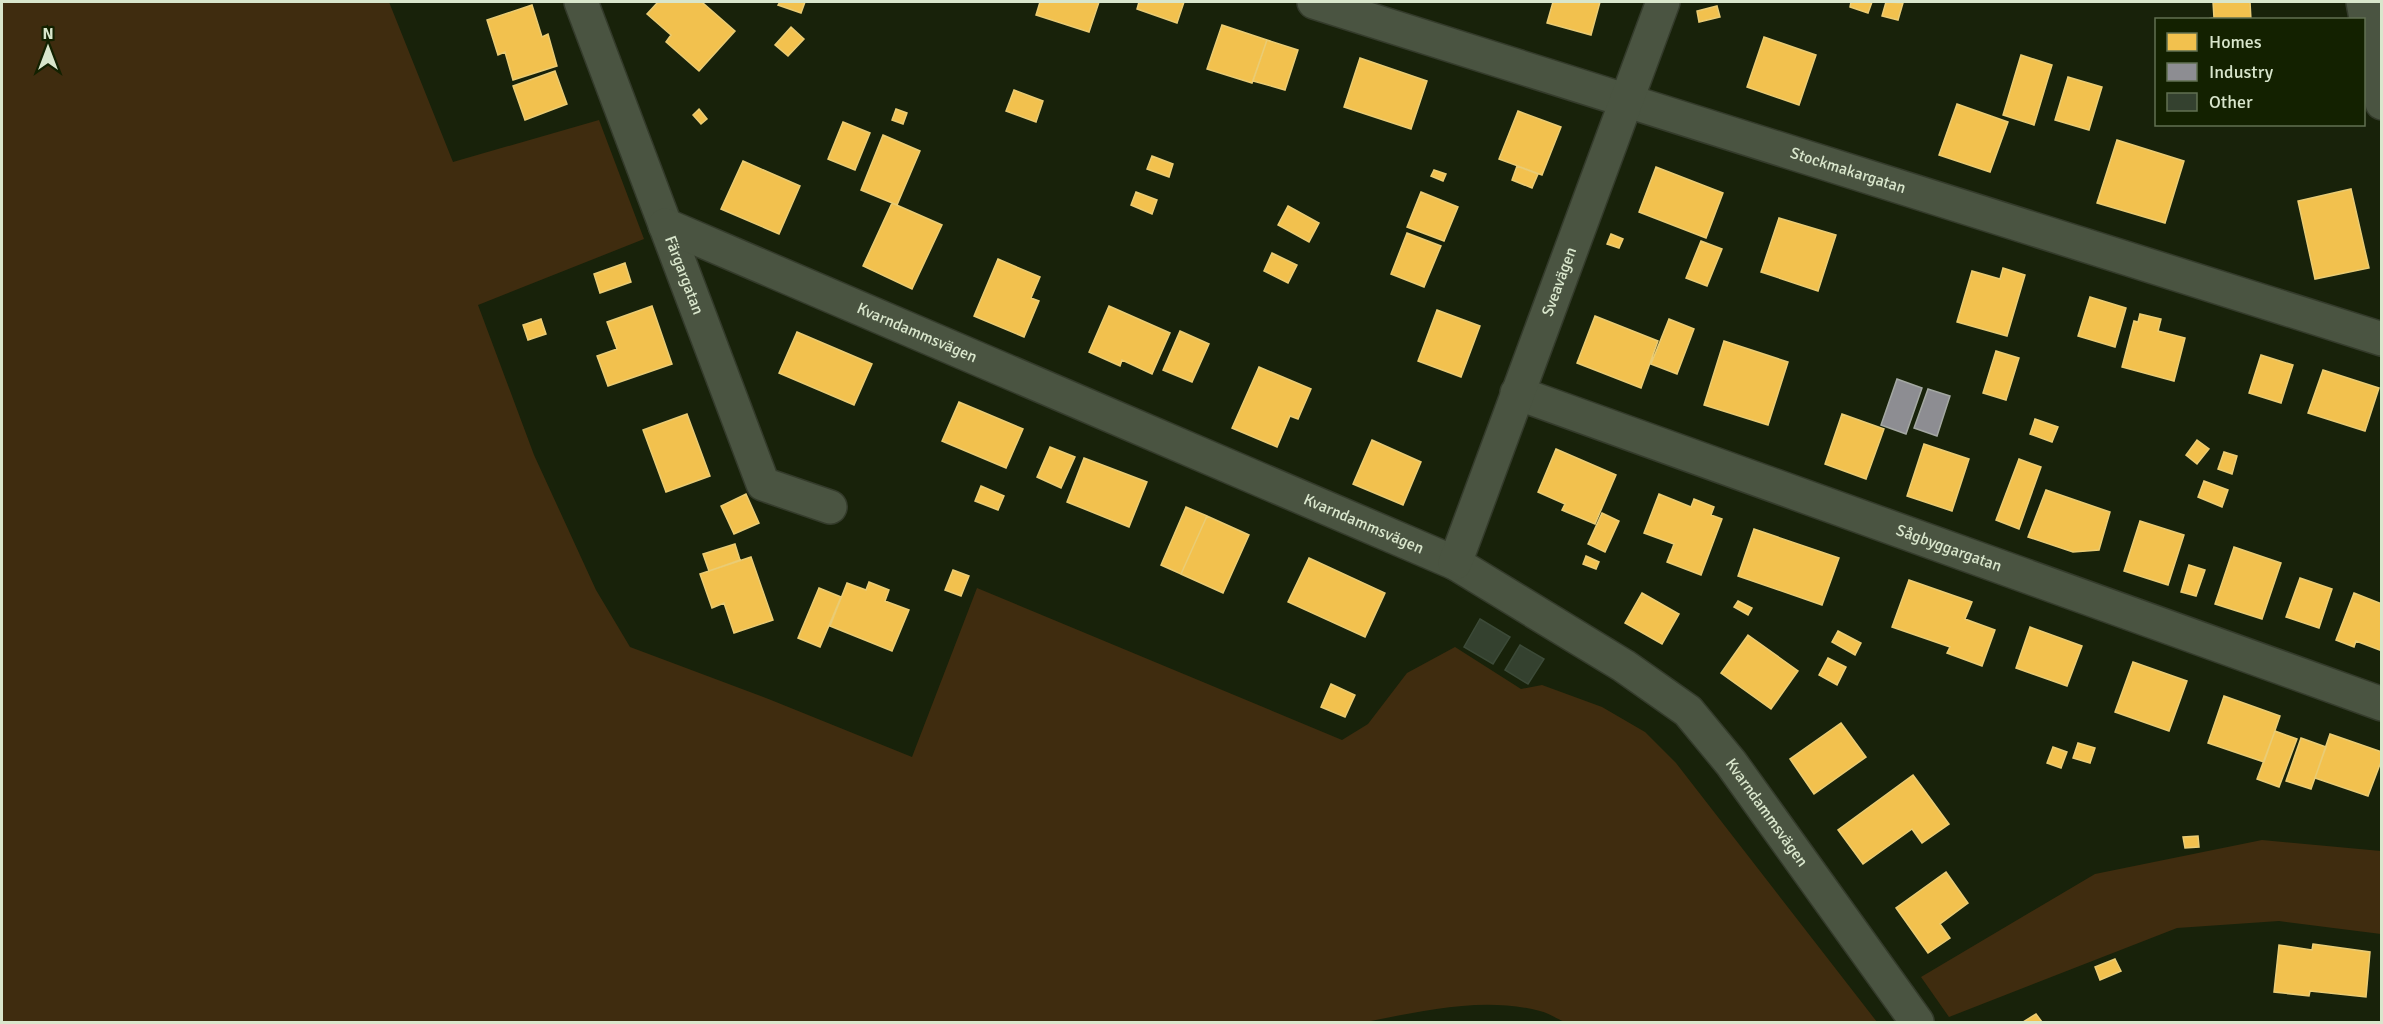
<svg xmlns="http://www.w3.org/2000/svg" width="2383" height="1024" font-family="Signika,sans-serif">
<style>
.green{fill:#3f2c0f}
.homes{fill:#f2c14e;stroke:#eacc74;stroke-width:1.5}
.industry{fill:#8d8d92;stroke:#a4a8a3;stroke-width:1.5}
.building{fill:#34412f;stroke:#3c4a38;stroke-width:1.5}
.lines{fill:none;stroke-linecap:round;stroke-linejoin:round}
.minor-casing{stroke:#343b2b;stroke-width:36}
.minor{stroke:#4a5441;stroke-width:33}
.labels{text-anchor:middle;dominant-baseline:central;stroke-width:6;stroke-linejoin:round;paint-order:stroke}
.street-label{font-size:16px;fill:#d9e6cc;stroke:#132100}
</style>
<rect width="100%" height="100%" fill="#18220a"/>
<!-- green -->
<path class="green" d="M 2,2 L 389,2 L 453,162 L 599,120 L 644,239 L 478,305 L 534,455 L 596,590 L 630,647 L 771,700 L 912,757 L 977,588 L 1342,740 L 1368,724 L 1407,673 L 1455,647 L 1521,689 L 1542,685 L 1602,707 L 1645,732 L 1676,763 L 1877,1022 L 1565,1022 C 1557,1019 1549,1013 1540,1011 C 1483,996 1422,1011 1366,1022 L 2,1022 Z
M 2262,840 L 2381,851 L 2381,934 L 2279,921 L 2177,928 L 1949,1017 L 1921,977 L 2095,874 Z"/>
<!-- homes -->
<path class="homes" d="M 658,2 L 704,2 L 703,3 L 735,31 L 699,71 L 666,42 L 671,35 L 647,14 Z
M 780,2 L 805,2 L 801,13 L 778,5 Z
M 1040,2 L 1099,2 L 1089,32 L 1036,15 Z
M 1139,2 L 1184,2 L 1177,23 L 1137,9 Z
M 1553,2 L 1600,2 L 1591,35 L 1547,23 Z
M 1851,2 L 1872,2 L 1868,13 L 1850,7 Z
M 1886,2 L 1903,3 L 1898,20 L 1882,16 Z
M 2213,2 L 2250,2 L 2251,20 L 2200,20 L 2214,18 Z
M 532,5 L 542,37 L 548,34 L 557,66 L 513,80 L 505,52 L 498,55 L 487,20 Z
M 1717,6 L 1720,17 L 1699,22 L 1697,11 Z
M 1222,25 L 1267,40 L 1252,83 L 1207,69 Z
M 791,27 L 804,39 L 788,56 L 775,45 Z
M 1764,37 L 1816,55 L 1799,105 L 1747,87 Z
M 1267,40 L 1298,50 L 1285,90 L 1253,81 Z
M 2021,55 L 2052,65 L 2034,125 L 2003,115 Z
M 1360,58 L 1427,81 L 1411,129 L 1344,107 Z
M 555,71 L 567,104 L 525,120 L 513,86 Z
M 2068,77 L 2102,87 L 2089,130 L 2055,120 Z
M 1014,90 L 1043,101 L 1036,122 L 1006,111 Z
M 1957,104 L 2008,122 L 1990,172 L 1939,155 Z
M 699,109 L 707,119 L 701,124 L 693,115 Z
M 896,109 L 907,113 L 903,124 L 892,120 Z
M 1518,111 L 1561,127 L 1542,175 L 1499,159 Z
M 843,122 L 870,133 L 855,170 L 828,159 Z
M 883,135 L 920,151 L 897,205 L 861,190 Z
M 2117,140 L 2184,161 L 2165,223 L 2097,203 Z
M 1152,156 L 1173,164 L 1169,177 L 1147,169 Z
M 743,161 L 800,186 L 779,234 L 721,209 Z
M 1517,166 L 1538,174 L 1532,188 L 1512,180 Z
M 1656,167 L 1723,193 L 1706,238 L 1639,212 Z
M 1434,170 L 1446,174 L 1443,181 L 1431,176 Z
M 2351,189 L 2369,268 L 2315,279 L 2298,201 Z
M 1136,192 L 1157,200 L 1152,214 L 1131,205 Z
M 1421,192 L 1458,207 L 1444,241 L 1407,227 Z
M 892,203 L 942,225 L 912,289 L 863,266 Z
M 1288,206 L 1319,223 L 1309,242 L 1278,225 Z
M 1779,218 L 1836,235 L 1818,291 L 1761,272 Z
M 1407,233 L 1441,246 L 1424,287 L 1391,274 Z
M 1611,234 L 1623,239 L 1619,248 L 1607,244 Z
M 1701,241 L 1722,249 L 1707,286 L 1686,278 Z
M 1272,253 L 1297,265 L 1288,283 L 1264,271 Z
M 998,259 L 1040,277 L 1031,298 L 1039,301 L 1024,337 L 974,316 Z
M 625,263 L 631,282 L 600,293 L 594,274 Z
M 2003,268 L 2025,275 L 2007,336 L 1957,322 L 1972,271 L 2000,279 Z
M 2090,297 L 2126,308 L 2115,347 L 2078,336 Z
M 652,306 L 672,364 L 608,386 L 597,356 L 617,349 L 607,322 Z
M 1109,306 L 1170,333 L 1152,374 L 1122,360 L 1120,366 L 1089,352 Z
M 1437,310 L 1480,326 L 1461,377 L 1418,361 Z
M 2140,314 L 2161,319 L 2158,331 L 2185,338 L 2174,381 L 2122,367 L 2134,321 L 2138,322 Z
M 1595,316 L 1658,341 L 1641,388 L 1577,363 Z
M 541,319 L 546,334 L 528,340 L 523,325 Z
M 1669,319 L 1694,329 L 1677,374 L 1651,364 Z
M 1180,331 L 1209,344 L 1192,382 L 1163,370 Z
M 797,332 L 872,364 L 854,405 L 779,373 Z
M 1724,341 L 1788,362 L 1768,425 L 1704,405 Z
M 1996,351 L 2019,358 L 2006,400 L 1983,393 Z
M 2261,355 L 2293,365 L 2281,403 L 2249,393 Z
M 1259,367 L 1311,389 L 1298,419 L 1290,416 L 1277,447 L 1232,428 Z
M 2323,370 L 2379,388 L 2365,431 L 2308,413 Z
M 959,402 L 1023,429 L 1006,468 L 942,441 Z
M 687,414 L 710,476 L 666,492 L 643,430 Z
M 1842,414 L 1884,429 L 1866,479 L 1825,464 Z
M 2035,419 L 2058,427 L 2052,442 L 2030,434 Z
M 1372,440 L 1421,462 L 1403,505 L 1353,484 Z
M 2197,440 L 2209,449 L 2197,464 L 2186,455 Z
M 1924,444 L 1969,459 L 1952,511 L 1907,496 Z
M 1050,447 L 1075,457 L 1061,488 L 1037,477 Z
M 1556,449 L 1616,475 L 1595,524 L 1562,510 L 1565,504 L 1538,492 Z
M 2224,452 L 2237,456 L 2232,474 L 2218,469 Z
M 1084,458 L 1147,482 L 1129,527 L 1067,502 Z
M 2019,459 L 2041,467 L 2019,529 L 1996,520 Z
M 2204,481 L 2228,490 L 2222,507 L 2198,497 Z
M 981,486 L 1004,496 L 998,510 L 975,501 Z
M 2046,490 L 2110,512 L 2099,550 L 2073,552 L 2028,537 Z
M 746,494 L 759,523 L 734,534 L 721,506 Z
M 1659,494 L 1691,507 L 1694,499 L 1714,507 L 1711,515 L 1722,519 L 1701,575 L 1667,562 L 1674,544 L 1644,533 Z
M 1186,507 L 1207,516 L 1181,574 L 1161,565 Z
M 1602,513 L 1619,521 L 1605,552 L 1588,544 Z
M 1207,516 L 1249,535 L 1223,593 L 1181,574 Z
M 2140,521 L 2184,535 L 2168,585 L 2124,571 Z
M 1754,529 L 1839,558 L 1822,605 L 1738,576 Z
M 735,544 L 740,560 L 709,571 L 703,554 Z
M 2234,547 L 2281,563 L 2262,619 L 2215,604 Z
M 1586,556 L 1599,562 L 1596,569 L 1583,564 Z
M 751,557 L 773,620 L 734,633 L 724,603 L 712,608 L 700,574 Z
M 1309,558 L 1385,593 L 1365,637 L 1288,602 Z
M 2189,565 L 2205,570 L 2196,596 L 2181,592 Z
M 953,570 L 969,576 L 961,596 L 945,590 Z
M 2300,578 L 2332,589 L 2319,628 L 2286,617 Z
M 1909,580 L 1972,602 L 1965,619 L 1995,630 L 1982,666 L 1947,653 L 1950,647 L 1892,627 Z
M 869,582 L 889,590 L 885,601 L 909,610 L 892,651 L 830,626 L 847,583 L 866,590 Z
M 819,588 L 841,597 L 820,647 L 798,638 Z
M 1642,593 L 1679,614 L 1662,644 L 1625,623 Z
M 2354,593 L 2382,604 L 2382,651 L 2356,641 L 2354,647 L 2336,640 Z
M 1738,601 L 1752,608 L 1748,615 L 1734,607 Z
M 2030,627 L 2082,646 L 2067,686 L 2016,668 Z
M 1838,631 L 1861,643 L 1855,655 L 1832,642 Z
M 1748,635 L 1798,671 L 1771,709 L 1721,673 Z
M 1828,658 L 1846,667 L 1837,685 L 1819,675 Z
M 2133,662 L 2187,681 L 2169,731 L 2115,712 Z
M 1331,684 L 1355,695 L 1345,717 L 1321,707 Z
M 2224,696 L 2280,716 L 2264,762 L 2208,743 Z
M 1841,723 L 1866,757 L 1814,794 L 1790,759 Z
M 2275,731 L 2297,739 L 2279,787 L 2257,779 Z
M 2330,734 L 2382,752 L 2382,759 L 2368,796 L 2315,778 Z
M 2301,738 L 2326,747 L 2311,789 L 2286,781 Z
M 2078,743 L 2095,748 L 2090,763 L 2073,758 Z
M 2053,747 L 2067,752 L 2061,768 L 2047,763 Z
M 1913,775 L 1949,824 L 1922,843 L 1912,829 L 1863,864 L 1838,830 Z
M 2198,836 L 2199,847 L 2185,848 L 2183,837 Z
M 1946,872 L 1968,903 L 1940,924 L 1950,938 L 1928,953 L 1896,908 Z
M 2313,944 L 2370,952 L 2366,997 L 2310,991 L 2309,996 L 2274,992 L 2279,945 L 2312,950 Z
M 2115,959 L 2121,971 L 2100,980 L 2095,967 Z
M 2036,1014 L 2042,1022 L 2023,1022 Z"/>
<!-- industry -->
<path class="industry" d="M 1897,379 L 1922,388 L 1906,434 L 1881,425 Z
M 1928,389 L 1950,396 L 1937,436 L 1914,428 Z"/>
<!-- building -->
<path class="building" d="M 1480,619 L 1510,637 L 1493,664 L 1464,647 Z
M 1520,645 L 1544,659 L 1528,684 L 1505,670 Z"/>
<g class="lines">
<!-- minor casing -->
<g class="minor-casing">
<g id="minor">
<path id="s1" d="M 581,2 L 763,484 L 830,507"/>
<path id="s2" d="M 1314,2 L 2382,339"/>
<path d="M 2363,2 L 2382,103"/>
<path id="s3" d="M 665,225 L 1455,563 L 1624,666 L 1688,711 L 1731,763 L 1917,1022"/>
<path id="s4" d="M 1517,393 L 2382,704"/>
<path id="s5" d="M 1455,563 L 1663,2"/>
</g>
</g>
<!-- minor -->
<use href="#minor" class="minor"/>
</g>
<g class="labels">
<!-- street labels -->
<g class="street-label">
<text stroke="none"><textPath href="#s2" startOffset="560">Stockmakargatan</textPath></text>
<text stroke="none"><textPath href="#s1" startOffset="292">Färgargatan</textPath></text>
<text stroke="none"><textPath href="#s5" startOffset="300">Sveavägen</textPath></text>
<text stroke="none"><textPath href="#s3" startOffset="274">Kvarndammsvägen</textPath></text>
<text stroke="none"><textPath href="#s3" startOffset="760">Kvarndammsvägen</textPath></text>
<text stroke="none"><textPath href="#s4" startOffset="459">Sågbyggargatan</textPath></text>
<text stroke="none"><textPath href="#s3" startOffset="1264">Kvarndammsvägen</textPath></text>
</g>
</g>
<!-- border -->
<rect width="2383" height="1024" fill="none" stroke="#d9e6cc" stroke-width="6"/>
<!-- legend -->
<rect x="2155" y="18" width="210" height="108" fill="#132100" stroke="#627052" stroke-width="1.5"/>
<rect x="2167" y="33" width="30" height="18" fill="#f2c14e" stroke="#627052" stroke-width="1.5"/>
<text x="2209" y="48" font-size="18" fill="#d9e6cc">Homes</text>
<rect x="2167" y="63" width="30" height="18" fill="#8d8d92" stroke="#627052" stroke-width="1.5"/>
<text x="2209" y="78" font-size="18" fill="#d9e6cc">Industry</text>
<rect x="2167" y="93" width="30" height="18" fill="#34412f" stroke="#627052" stroke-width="1.5"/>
<text x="2209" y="108" font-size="18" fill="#d9e6cc">Other</text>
<!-- north arrow -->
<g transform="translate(48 48)" stroke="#132100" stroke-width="4.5" paint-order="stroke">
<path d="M0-4.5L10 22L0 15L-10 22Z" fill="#d9e6cc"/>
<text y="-9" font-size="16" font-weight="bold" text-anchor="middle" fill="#d9e6cc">N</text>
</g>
</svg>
